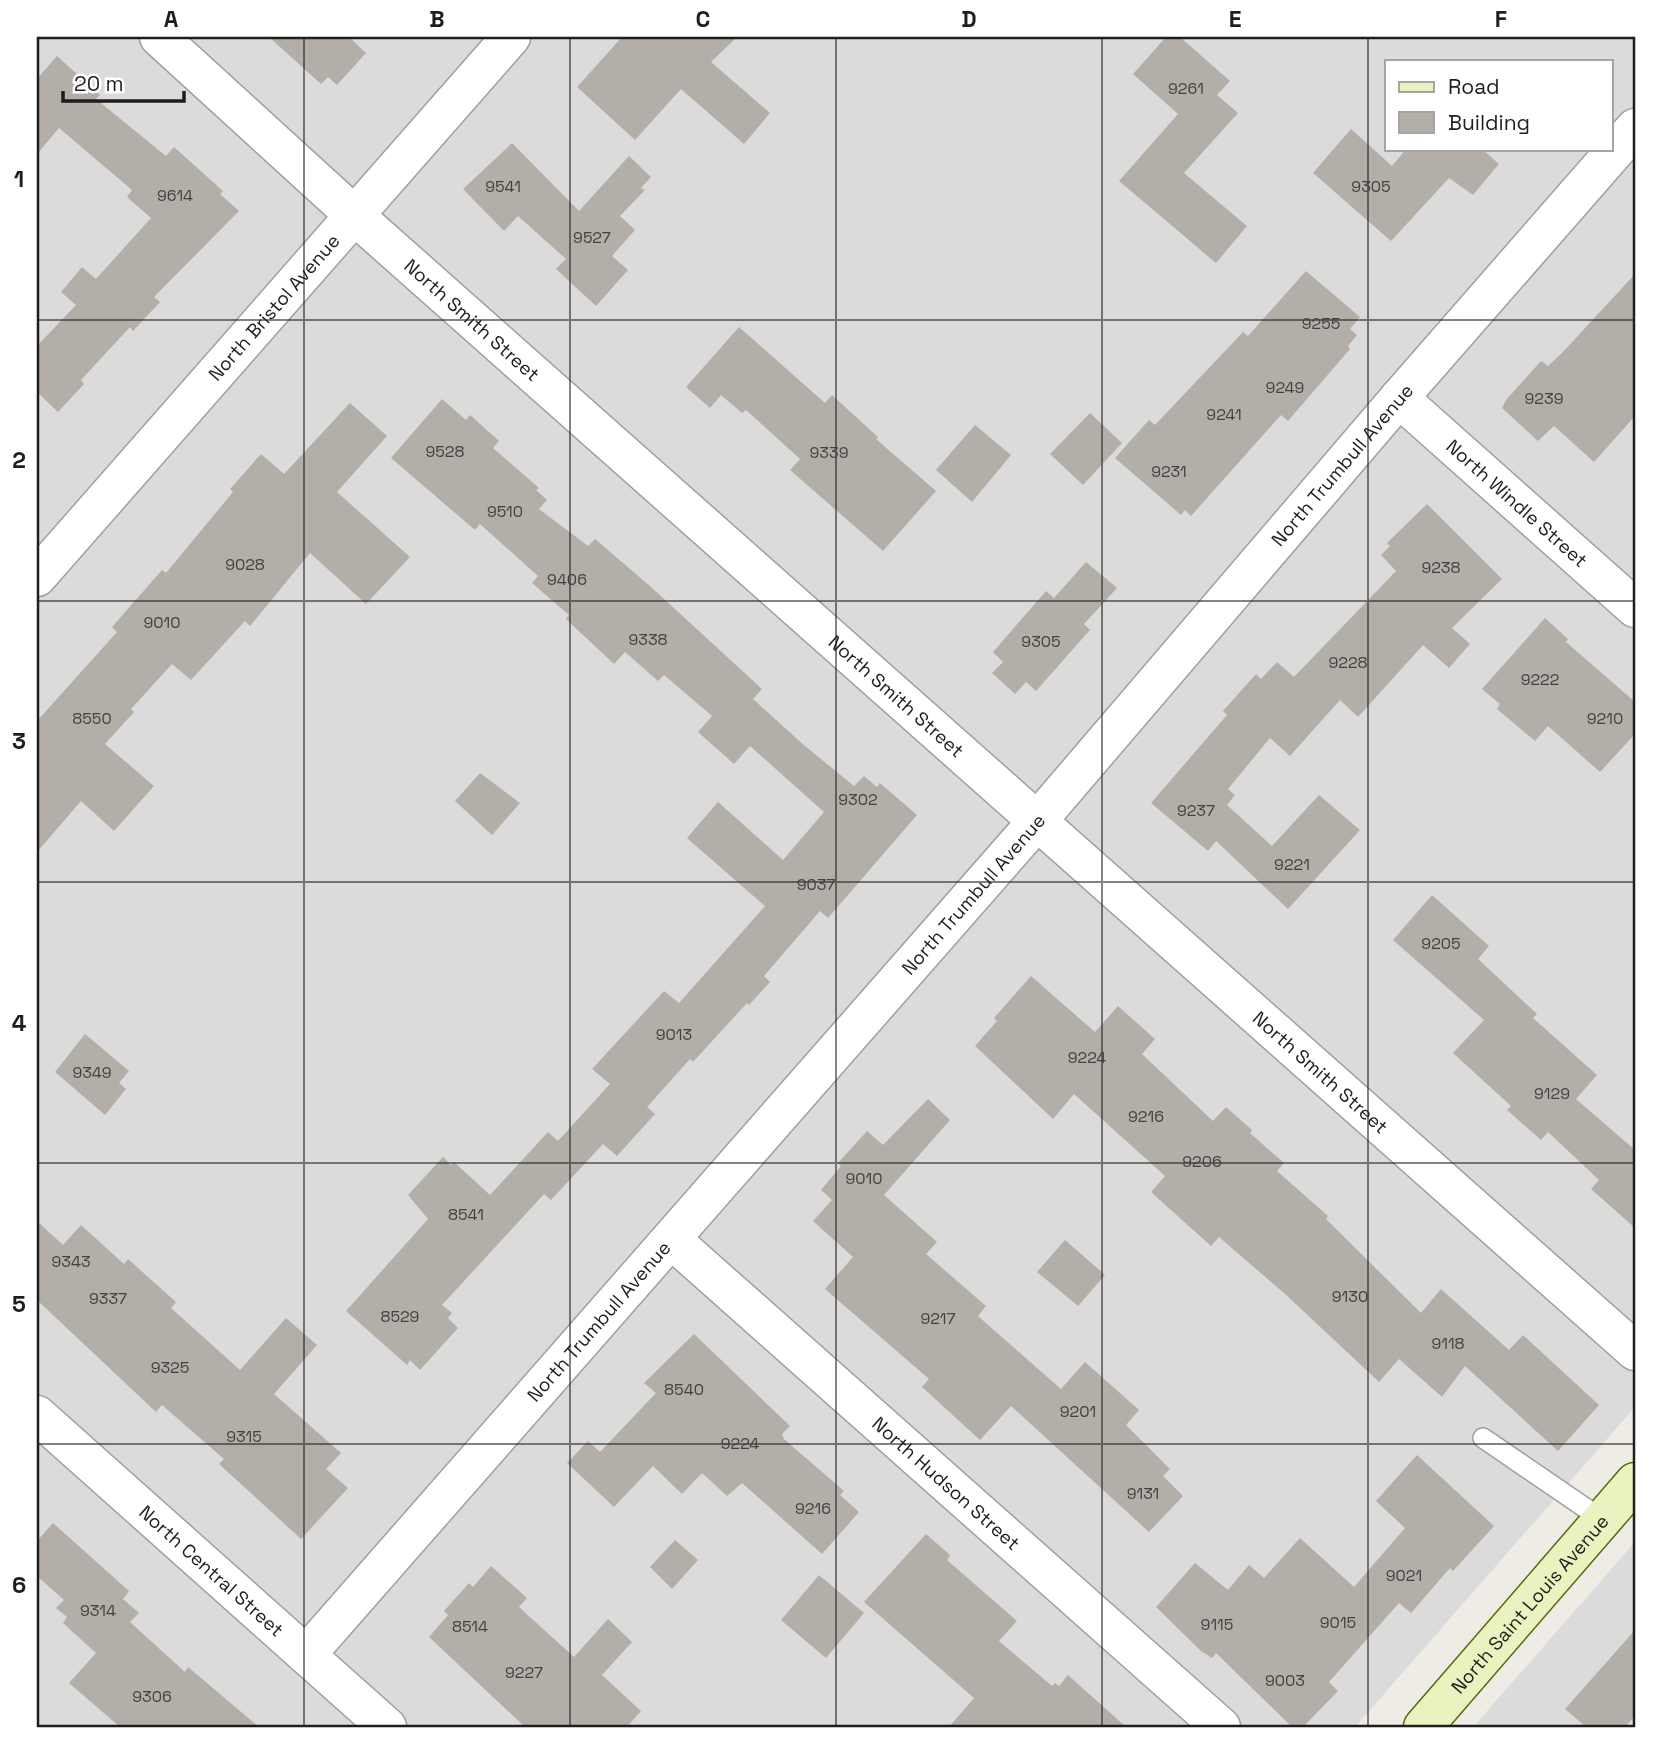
<svg xmlns="http://www.w3.org/2000/svg" width="1672" height="1764" font-family="'Space Grotesk',sans-serif">
<style>
.residential{fill:#dcdbdb;fill-rule:evenodd}
.building{fill:#b3aea8}
.lines{fill:none;stroke-linecap:round;stroke-linejoin:round}
.service-casing{stroke:#9f9f9f;stroke-width:22}
.minor-casing{stroke:#9f9f9f;stroke-width:41}
.secondary-casing{stroke:#566812;stroke-width:41}
.service{stroke:#fff;stroke-width:19}
.minor{stroke:#fff;stroke-width:38}
.secondary{stroke:#eaf2bf;stroke-width:38}
.grid{fill:none;stroke:#1e1e1e;stroke-width:2;stroke-opacity:0.55}
.labels{text-anchor:middle;dominant-baseline:central;stroke-width:5;stroke-linejoin:round;paint-order:stroke}
.number-label{font-size:16px;fill:#434240}
.street-label{font-size:19px;fill:#1e1e1e;stroke:#fff}
.neatline{fill:none;stroke:#1e1e1e;stroke-width:2.5}
.grid-label{font-size:23px;text-anchor:middle;font-weight:bold;fill:#1e1e1e}
</style>
<rect width="100%" height="100%" fill="#eeece5"/>
<!-- residential -->
<path class="residential" d="M 37,37 L 1635,37 L 1635,1407 L 1355,1727 L 37,1727 ZM 1387,61 L 1611,61 L 1611,149 L 1387,149 Z
M 1635,1542 L 1635,1727 L 1473,1727 Z"/>
<!-- building -->
<path class="building" d="M 269,37 L 349,37 L 366,53 L 337,85 L 328,77 L 321,84 Z
M 622,37 L 737,37 L 711,62 L 770,113 L 744,144 L 681,89 L 635,140 L 577,87 Z
M 1166,37 L 1180,37 L 1230,81 L 1217,95 L 1238,113 L 1184,173 L 1247,226 L 1216,263 L 1119,181 L 1178,114 L 1133,74 Z
M 57,56 L 100,95 L 96,99 L 166,156 L 174,147 L 223,191 L 220,194 L 239,211 L 154,297 L 160,302 L 133,331 L 130,327 L 81,380 L 84,384 L 58,412 L 37,392 L 37,346 L 76,305 L 61,292 L 82,267 L 96,279 L 151,218 L 127,197 L 132,190 L 59,128 L 37,154 L 37,79 Z
M 1351,129 L 1392,166 L 1406,149 L 1482,149 L 1499,164 L 1473,195 L 1449,178 L 1391,241 L 1313,173 Z
M 512,143 L 579,211 L 629,156 L 651,177 L 641,188 L 645,190 L 620,216 L 635,230 L 612,256 L 628,270 L 596,306 L 556,269 L 566,259 L 518,216 L 504,231 L 463,189 Z
M 1306,271 L 1360,317 L 1350,329 L 1357,335 L 1348,346 L 1350,349 L 1288,421 L 1281,415 L 1191,516 L 1185,510 L 1181,515 L 1115,458 L 1149,420 L 1155,425 L 1243,332 L 1248,336 Z
M 1635,274 L 1635,416 L 1594,462 L 1554,426 L 1538,441 L 1502,408 L 1506,400 L 1541,361 L 1548,366 L 1562,353 Z
M 739,327 L 825,403 L 832,395 L 878,437 L 876,439 L 936,491 L 883,551 L 790,470 L 800,459 L 746,410 L 742,413 L 721,395 L 710,408 L 686,387 Z
M 442,399 L 466,420 L 470,415 L 499,441 L 493,448 L 539,488 L 536,490 L 547,500 L 539,509 L 588,546 L 595,539 L 650,586 L 762,689 L 753,699 L 805,746 L 854,786 L 864,776 L 877,787 L 880,783 L 917,815 L 828,918 L 820,911 L 764,976 L 770,982 L 749,1005 L 747,1003 L 693,1062 L 690,1059 L 647,1107 L 655,1114 L 617,1156 L 603,1144 L 551,1200 L 544,1194 L 442,1305 L 452,1313 L 448,1318 L 458,1328 L 420,1370 L 410,1360 L 407,1365 L 346,1311 L 428,1219 L 408,1195 L 443,1157 L 451,1165 L 454,1162 L 490,1195 L 548,1132 L 558,1141 L 610,1084 L 592,1069 L 664,991 L 679,1003 L 765,906 L 687,838 L 718,802 L 783,860 L 824,812 L 750,746 L 734,764 L 698,732 L 712,716 L 664,675 L 658,681 L 625,652 L 614,664 L 566,619 L 569,615 L 532,583 L 538,576 L 480,524 L 475,530 L 391,458 Z
M 350,403 L 387,436 L 337,492 L 410,557 L 366,604 L 310,553 L 250,626 L 245,621 L 191,680 L 172,664 L 131,709 L 134,712 L 105,744 L 154,786 L 114,831 L 81,801 L 37,852 L 37,721 L 117,632 L 112,627 L 162,570 L 166,573 L 233,492 L 230,489 L 261,454 L 284,474 Z
M 1090,413 L 1122,443 L 1083,485 L 1050,454 Z
M 975,425 L 1011,455 L 972,502 L 936,470 Z
M 1427,504 L 1502,579 L 1452,628 L 1470,644 L 1449,668 L 1423,645 L 1358,717 L 1340,700 L 1290,756 L 1270,738 L 1228,789 L 1235,795 L 1227,805 L 1272,846 L 1319,795 L 1360,830 L 1288,909 L 1216,841 L 1208,851 L 1151,803 L 1227,715 L 1223,711 L 1256,674 L 1261,679 L 1277,662 L 1294,677 L 1396,571 L 1381,555 L 1390,546 L 1387,543 Z
M 1086,562 L 1117,588 L 1084,624 L 1090,630 L 1036,691 L 1026,682 L 1015,694 L 992,673 L 1003,662 L 993,652 L 1046,591 L 1054,598 Z
M 1545,618 L 1568,639 L 1566,642 L 1635,702 L 1635,734 L 1600,772 L 1548,726 L 1535,741 L 1497,709 L 1500,704 L 1482,689 Z
M 480,773 L 520,803 L 492,835 L 455,801 Z
M 1432,895 L 1489,946 L 1478,959 L 1537,1014 L 1533,1018 L 1597,1075 L 1576,1099 L 1635,1150 L 1635,1228 L 1591,1189 L 1599,1180 L 1548,1132 L 1541,1140 L 1507,1110 L 1511,1106 L 1453,1053 L 1484,1020 L 1393,940 Z
M 1031,976 L 1095,1032 L 1118,1006 L 1155,1039 L 1142,1054 L 1213,1121 L 1226,1107 L 1252,1130 L 1250,1133 L 1284,1163 L 1277,1171 L 1328,1216 L 1326,1219 L 1421,1313 L 1441,1289 L 1509,1350 L 1523,1335 L 1599,1405 L 1558,1451 L 1465,1366 L 1442,1397 L 1399,1359 L 1379,1382 L 1284,1293 L 1219,1237 L 1211,1246 L 1151,1192 L 1165,1176 L 1074,1094 L 1053,1119 L 975,1046 L 997,1021 L 994,1018 Z
M 85,1034 L 129,1071 L 119,1083 L 126,1089 L 105,1115 L 55,1072 Z
M 928,1099 L 950,1120 L 884,1195 L 937,1242 L 926,1254 L 986,1306 L 978,1316 L 1061,1389 L 1085,1362 L 1139,1410 L 1126,1425 L 1170,1469 L 1163,1476 L 1183,1496 L 1149,1532 L 1011,1406 L 980,1440 L 922,1387 L 929,1379 L 825,1289 L 853,1257 L 813,1221 L 832,1200 L 821,1190 L 841,1166 L 838,1163 L 867,1131 L 883,1145 Z
M 37,1221 L 63,1245 L 81,1225 L 124,1264 L 128,1259 L 176,1302 L 171,1308 L 240,1370 L 286,1318 L 317,1345 L 274,1394 L 341,1453 L 326,1469 L 348,1488 L 301,1539 L 219,1464 L 224,1459 L 162,1405 L 156,1412 L 37,1300 Z
M 1065,1240 L 1105,1275 L 1078,1306 L 1037,1272 Z
M 694,1334 L 790,1426 L 782,1434 L 784,1439 L 844,1491 L 840,1495 L 859,1512 L 822,1554 L 742,1483 L 727,1496 L 702,1473 L 682,1494 L 653,1466 L 614,1507 L 567,1463 L 588,1441 L 600,1452 L 656,1393 L 644,1383 Z
M 1417,1455 L 1494,1526 L 1453,1571 L 1450,1568 L 1411,1613 L 1399,1603 L 1329,1682 L 1338,1691 L 1303,1727 L 1292,1727 L 1216,1653 L 1212,1658 L 1201,1651 L 1156,1607 L 1195,1563 L 1228,1590 L 1249,1565 L 1264,1578 L 1300,1538 L 1354,1587 L 1405,1528 L 1376,1501 Z
M 53,1523 L 129,1591 L 123,1599 L 139,1613 L 130,1622 L 185,1672 L 188,1667 L 259,1727 L 120,1727 L 69,1683 L 96,1653 L 63,1623 L 67,1617 L 56,1608 L 64,1600 L 37,1576 L 37,1541 Z
M 926,1534 L 950,1555 L 947,1560 L 1017,1621 L 999,1641 L 1052,1686 L 1055,1683 L 1059,1686 L 1068,1675 L 1126,1727 L 949,1727 L 974,1698 L 864,1602 Z
M 675,1540 L 698,1560 L 672,1589 L 650,1567 Z
M 491,1566 L 527,1598 L 519,1607 L 574,1657 L 608,1619 L 632,1642 L 602,1675 L 641,1711 L 627,1727 L 525,1727 L 429,1637 L 448,1615 L 444,1611 L 469,1583 L 473,1587 Z
M 819,1575 L 864,1613 L 826,1658 L 781,1620 Z
M 1635,1630 L 1635,1716 L 1625,1727 L 1586,1727 L 1565,1709 Z"/>
<g class="lines">
<!-- service casing -->
<g class="service-casing">
<path id="service" d="M 1483,1438 L 1603,1520"/>
</g>
<!-- minor casing -->
<g class="minor-casing">
<g id="minor">
<path id="s1" d="M 159,37 L 354,215 L 1635,1351"/>
<path id="s2" d="M 1399,398 L 1635,608"/>
<path id="s3" d="M 37,577 L 511,37"/>
<path id="s4" d="M 671,1239 L 1221,1727"/>
<path id="s5" d="M 37,1415 L 387,1727"/>
<path id="s6" d="M 306,1655 L 1039,819 L 1399,398 L 1635,128"/>
</g>
</g>
<!-- secondary casing -->
<g class="secondary-casing">
<g id="secondary">
<path id="s7" d="M 1423,1727 L 1635,1482"/>
</g>
</g>
<!-- service -->
<use href="#service" class="service"/>
<!-- minor -->
<use href="#minor" class="minor"/>
<!-- secondary -->
<use href="#secondary" class="secondary"/>
</g>
<!-- grid -->
<path class="grid" d="M 304,37 L 304,1727M 570,37 L 570,1727M 836,37 L 836,1727M 1102,37 L 1102,1727M 1368,37 L 1368,1727M 37,320 L 1635,320M 37,601 L 1635,601M 37,882 L 1635,882M 37,1163 L 1635,1163M 37,1444 L 1635,1444"/>
<g class="labels">
<!-- number labels -->
<g class="number-label">
<text x="1186" y="88">9261</text>
<text x="503" y="186">9541</text>
<text x="1371" y="186">9305</text>
<text x="175" y="195">9614</text>
<text x="592" y="237">9527</text>
<text x="1321" y="323">9255</text>
<text x="1285" y="387">9249</text>
<text x="1544" y="398">9239</text>
<text x="1224" y="414">9241</text>
<text x="445" y="451">9528</text>
<text x="829" y="452">9339</text>
<text x="1169" y="471">9231</text>
<text x="505" y="511">9510</text>
<text x="245" y="564">9028</text>
<text x="1441" y="567">9238</text>
<text x="567" y="579">9406</text>
<text x="162" y="622">9010</text>
<text x="648" y="639">9338</text>
<text x="1041" y="641">9305</text>
<text x="1348" y="662">9228</text>
<text x="1540" y="679">9222</text>
<text x="92" y="718">8550</text>
<text x="1605" y="718">9210</text>
<text x="858" y="799">9302</text>
<text x="1196" y="810">9237</text>
<text x="1292" y="864">9221</text>
<text x="816" y="884">9037</text>
<text x="1441" y="943">9205</text>
<text x="674" y="1034">9013</text>
<text x="1087" y="1057">9224</text>
<text x="92" y="1072">9349</text>
<text x="1552" y="1093">9129</text>
<text x="1146" y="1116">9216</text>
<text x="1202" y="1161">9206</text>
<text x="864" y="1178">9010</text>
<text x="466" y="1214">8541</text>
<text x="71" y="1261">9343</text>
<text x="1350" y="1296">9130</text>
<text x="108" y="1298">9337</text>
<text x="400" y="1316">8529</text>
<text x="938" y="1318">9217</text>
<text x="1448" y="1343">9118</text>
<text x="170" y="1367">9325</text>
<text x="684" y="1389">8540</text>
<text x="1078" y="1411">9201</text>
<text x="244" y="1436">9315</text>
<text x="740" y="1443">9224</text>
<text x="1143" y="1493">9131</text>
<text x="813" y="1508">9216</text>
<text x="1404" y="1575">9021</text>
<text x="98" y="1610">9314</text>
<text x="1338" y="1622">9015</text>
<text x="1217" y="1624">9115</text>
<text x="470" y="1626">8514</text>
<text x="524" y="1672">9227</text>
<text x="1285" y="1680">9003</text>
<text x="152" y="1696">9306</text>
</g>
<!-- street labels -->
<g class="street-label">
<text stroke="none"><textPath href="#s3" startOffset="359">North Bristol Avenue</textPath></text>
<text stroke="none"><textPath href="#s1" startOffset="422">North Smith Street</textPath></text>
<text stroke="none"><textPath href="#s6" startOffset="1578">North Trumbull Avenue</textPath></text>
<text stroke="none"><textPath href="#s2" startOffset="158">North Windle Street</textPath></text>
<text stroke="none"><textPath href="#s1" startOffset="989">North Smith Street</textPath></text>
<text stroke="none"><textPath href="#s6" startOffset="1012">North Trumbull Avenue</textPath></text>
<text stroke="none"><textPath href="#s1" startOffset="1556">North Smith Street</textPath></text>
<text stroke="none"><textPath href="#s6" startOffset="444">North Trumbull Avenue</textPath></text>
<text stroke="none"><textPath href="#s4" startOffset="368">North Hudson Street</textPath></text>
<text stroke="none"><textPath href="#s5" startOffset="234">North Central Street</textPath></text>
<text stroke="none"><textPath href="#s7" startOffset="163">North Saint Louis Avenue</textPath></text>
</g>
</g>
<!-- border -->
<rect width="1672" height="1764" fill="none" stroke="#ffffff" stroke-width="77"/>
<!-- legend -->
<rect x="1385" y="60" width="228" height="91" fill="#ffffff" stroke="#a5a5a5" stroke-width="2"/>
<rect x="1399" y="82" width="35" height="10" fill="#eaf2bf" stroke="#a5a5a5" stroke-width="2"/>
<text x="1448" y="94" font-size="21" fill="#1e1e1e">Road</text>
<rect x="1399" y="112" width="35" height="21" fill="#b3aea8" stroke="#a5a5a5" stroke-width="2"/>
<text x="1448" y="130" font-size="21" fill="#1e1e1e">Building</text>
<!-- scale -->
<path d="M63 91v10h121v-10" fill="none" stroke="#1e1e1e" stroke-width="3.5"/>
<text x="74" y="91" font-size="21" fill="#1e1e1e" stroke="#ffffff" stroke-width="5" paint-order="stroke">20 m</text>
<rect x="38" y="38" width="1596" height="1688" class="neatline"/>
<g class="grid-label">
<text x="171" y="27">A</text>
<text x="437" y="27">B</text>
<text x="703" y="27">C</text>
<text x="969" y="27">D</text>
<text x="1235" y="27">E</text>
<text x="1501" y="27">F</text>
<text x="19" y="187">1</text>
<text x="19" y="468">2</text>
<text x="19" y="749">3</text>
<text x="19" y="1031">4</text>
<text x="19" y="1312">5</text>
<text x="19" y="1593">6</text>
</g>
</svg>
